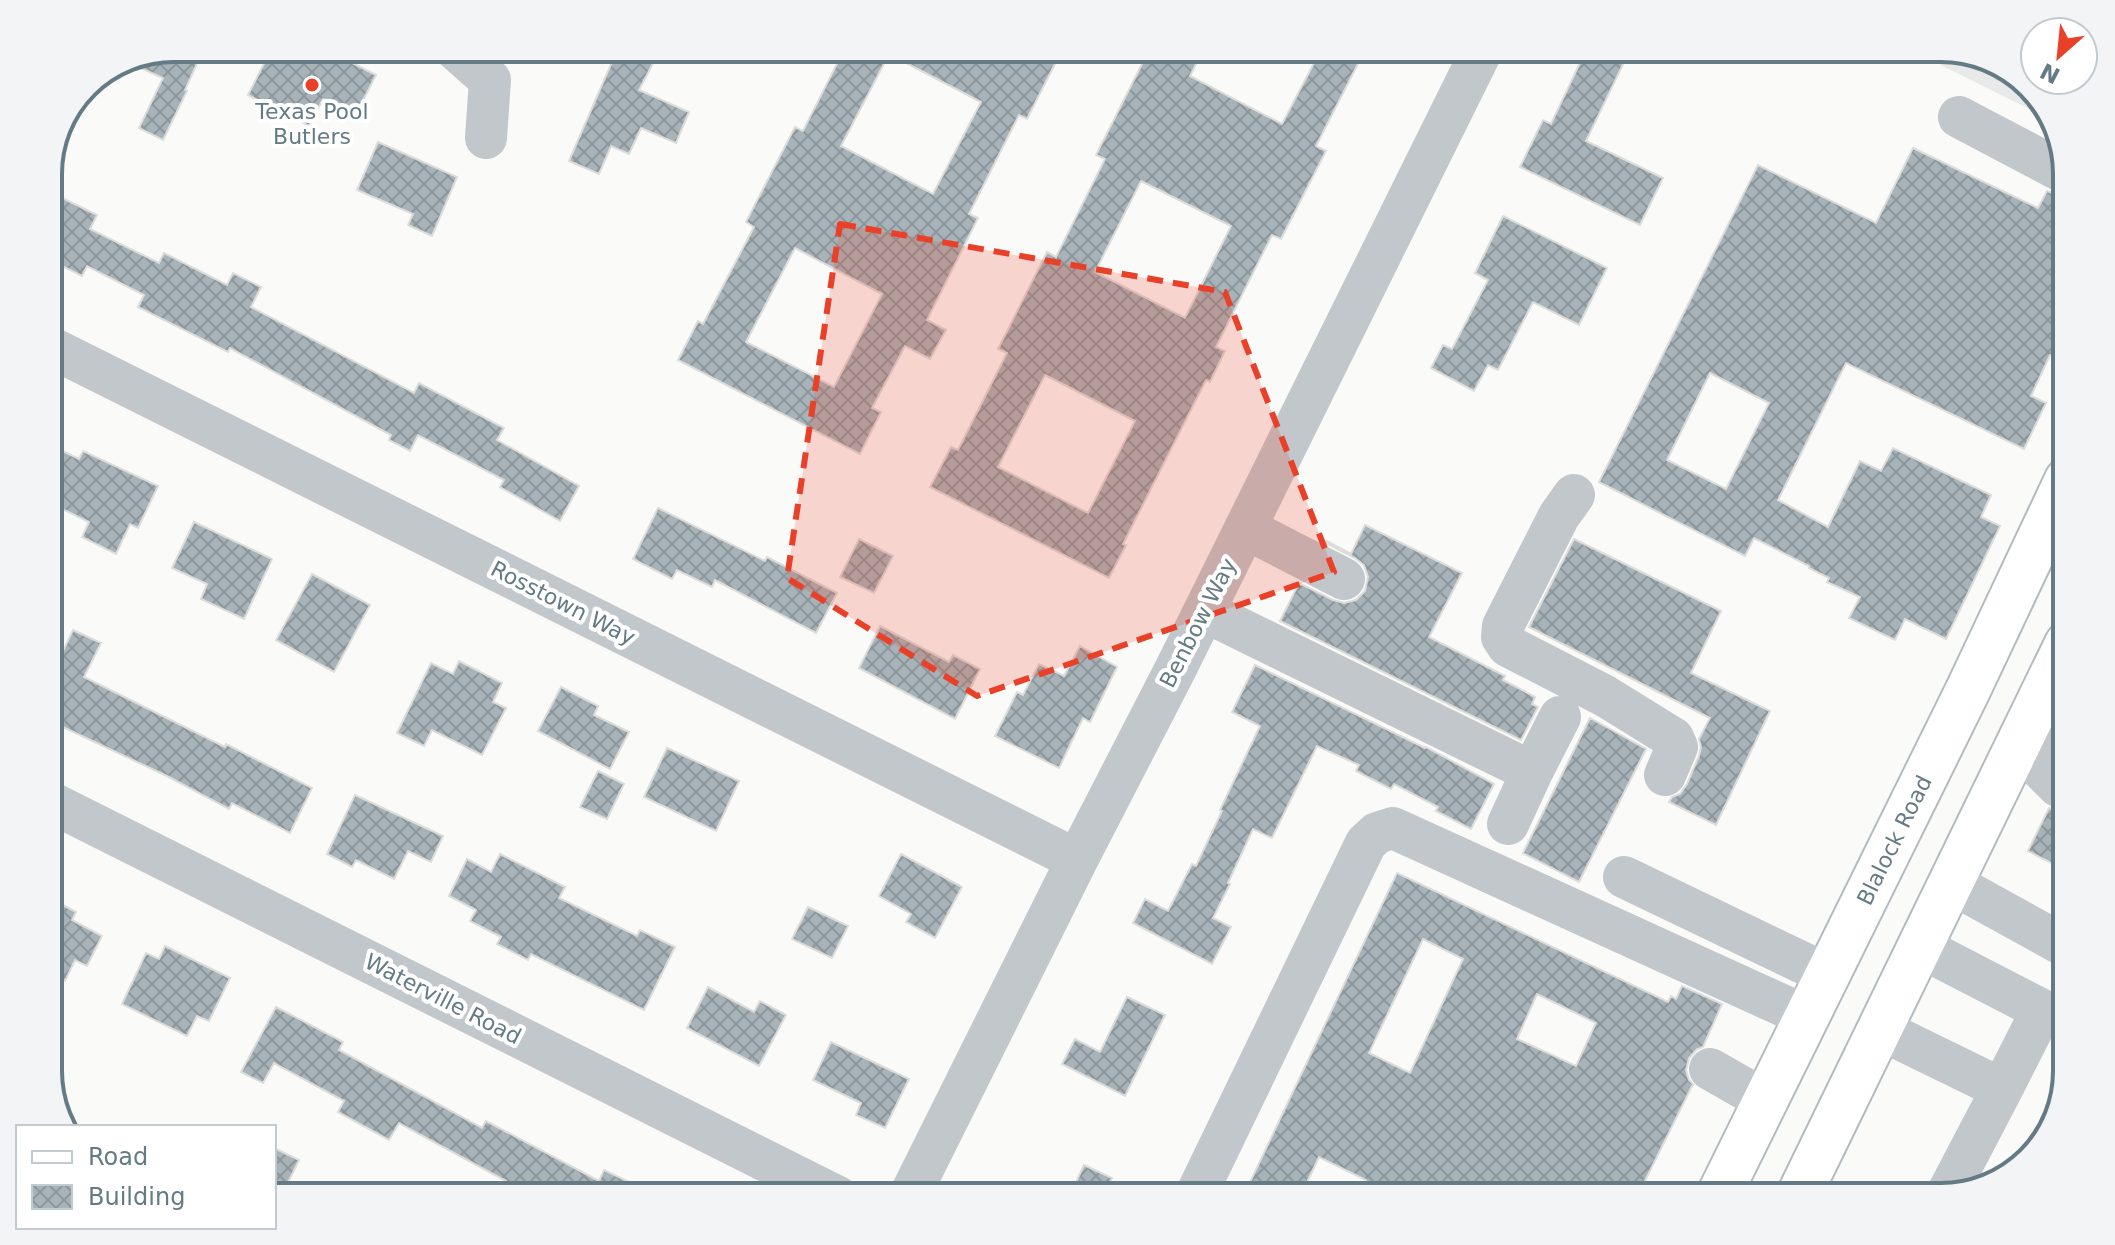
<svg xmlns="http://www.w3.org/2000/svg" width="2115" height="1245" font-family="'DejaVu Sans',sans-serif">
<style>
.built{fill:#e8eae9}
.building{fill:url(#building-cross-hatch);stroke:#dcdcda;stroke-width:2;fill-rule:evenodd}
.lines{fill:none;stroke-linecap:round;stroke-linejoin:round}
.major-casing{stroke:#b4bbbe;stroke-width:48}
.minor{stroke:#c1c7ca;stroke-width:42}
.major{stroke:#fff;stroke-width:44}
.marked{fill:#e94029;fill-opacity:0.2;stroke:#e94029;stroke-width:6;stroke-dasharray:16 10;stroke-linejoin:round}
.poi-dot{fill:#e94029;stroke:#fff;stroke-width:3}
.labels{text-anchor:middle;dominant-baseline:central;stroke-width:8;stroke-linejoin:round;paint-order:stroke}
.poi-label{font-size:22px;fill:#647a84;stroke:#fff}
.street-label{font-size:22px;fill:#647a84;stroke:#fff}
.rim{fill:none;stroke:#647a84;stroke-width:4}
</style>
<defs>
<pattern id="building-cross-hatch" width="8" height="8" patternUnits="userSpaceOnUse" patternTransform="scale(2)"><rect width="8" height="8" fill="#a7b3b8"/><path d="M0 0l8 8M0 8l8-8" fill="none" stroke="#8c979b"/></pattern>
</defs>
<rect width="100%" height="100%" fill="#fafaf8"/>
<!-- built -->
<path class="built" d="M 1907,48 L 1941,48 L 2004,65 L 2050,111 L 2053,121 Z"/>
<!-- building -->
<path class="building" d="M 174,48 L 204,48 L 185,90 L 187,91 L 163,140 L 139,128 L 163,78 L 134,65 Z
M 272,48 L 323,48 L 376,75 L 355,116 L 323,99 L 309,126 L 248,95 Z
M 618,48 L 661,48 L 639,90 L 689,112 L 676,143 L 641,128 L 629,154 L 611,146 L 599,174 L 569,161 Z
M 845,48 L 1063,48 L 1027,119 L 1019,115 L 969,214 L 978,218 L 927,320 L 946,330 L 930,359 L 905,346 L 872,408 L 881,412 L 860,454 L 678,360 L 698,321 L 703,324 L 754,227 L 746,222 L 795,127 L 803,131 ZM 889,54 L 981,102 L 933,194 L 841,146 ZM 795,248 L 882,294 L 834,387 L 746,342 Z
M 1160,48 L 1204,48 L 1190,76 L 1282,124 L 1322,48 L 1366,48 L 1316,146 L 1326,151 L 1281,239 L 1272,235 L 1216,347 L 1225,351 L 1210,382 L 1206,380 L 1123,544 L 1126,545 L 1109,578 L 930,487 L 951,447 L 958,450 L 1007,353 L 998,349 L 1047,252 L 1056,257 L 1105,159 L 1096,155 L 1145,58 L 1153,62 ZM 1141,181 L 1231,226 L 1185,318 L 1095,272 ZM 1045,375 L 1135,421 L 1088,513 L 998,467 Z
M 1587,48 L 1612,48 L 1627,56 L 1586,141 L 1663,178 L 1640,225 L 1520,167 L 1543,120 L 1551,124 Z
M 378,142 L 457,177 L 432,236 L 408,225 L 413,214 L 357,190 Z
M 1913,148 L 2038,208 L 2047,191 L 2067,198 L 2067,345 L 2060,360 L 2050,355 L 2031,396 L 2046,403 L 2024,449 L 1846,363 L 1778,500 L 1828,527 L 1860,461 L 1881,471 L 1893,448 L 1991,495 L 1981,517 L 2000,526 L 1946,639 L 1905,619 L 1895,640 L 1849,618 L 1860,597 L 1827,582 L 1829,578 L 1809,568 L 1809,566 L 1754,538 L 1745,556 L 1599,482 L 1758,165 L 1876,223 ZM 1710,373 L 1769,403 L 1726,489 L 1667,460 Z
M 48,191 L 97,215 L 90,229 L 159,263 L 164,253 L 227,285 L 233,273 L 261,287 L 251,307 L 414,393 L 419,383 L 504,428 L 497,440 L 579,486 L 560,521 L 500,487 L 504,480 L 418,435 L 410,451 L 389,440 L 391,435 L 230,348 L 228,352 L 138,307 L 144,295 L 87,266 L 82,276 L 48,259 Z
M 1503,216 L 1607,268 L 1579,325 L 1533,302 L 1498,370 L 1488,365 L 1474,391 L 1431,368 L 1443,345 L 1452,349 L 1488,280 L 1475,273 Z
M 48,444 L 79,459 L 83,451 L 158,486 L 138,528 L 130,524 L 116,554 L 82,537 L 89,522 L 48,502 Z
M 658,508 L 765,561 L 767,557 L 837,593 L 816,633 L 715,580 L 712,587 L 677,570 L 672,579 L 633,559 Z
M 194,522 L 272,559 L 244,619 L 201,599 L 207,584 L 172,568 Z
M 1365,525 L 1462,573 L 1429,637 L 1505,676 L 1503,680 L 1535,697 L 1532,704 L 1538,707 L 1521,740 L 1280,621 L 1299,583 L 1333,600 L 1344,603 L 1356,600 L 1365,591 L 1368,577 L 1364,565 L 1355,558 L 1326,543 L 1327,541 L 1351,554 Z
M 859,539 L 893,556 L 874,593 L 840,577 Z
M 1574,539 L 1721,611 L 1691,673 L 1770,711 L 1716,825 L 1669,802 L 1672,797 L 1680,794 L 1687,784 L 1699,756 L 1701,747 L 1699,739 L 1710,718 L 1529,627 Z
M 312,574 L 370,605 L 334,672 L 276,640 Z
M 880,626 L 949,662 L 953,655 L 980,669 L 955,719 L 859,668 Z
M 73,630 L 101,643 L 84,677 L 225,747 L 226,744 L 312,788 L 290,833 L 232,803 L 229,809 L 167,776 L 48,720 L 48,665 L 55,668 Z
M 1080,646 L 1117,667 L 1090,722 L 1083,718 L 1059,768 L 995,736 L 1017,692 L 1023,695 L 1039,664 L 1064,676 Z
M 459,661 L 502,683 L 493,702 L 506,708 L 482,755 L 432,730 L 424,746 L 397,733 L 431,663 L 453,674 Z
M 1255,665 L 1425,748 L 1426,747 L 1494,784 L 1471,829 L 1436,811 L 1438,807 L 1394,784 L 1391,789 L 1356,771 L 1359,765 L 1317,746 L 1272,838 L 1253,829 L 1228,883 L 1230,884 L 1213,918 L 1231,927 L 1212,964 L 1133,923 L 1145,899 L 1168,911 L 1192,864 L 1196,866 L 1222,811 L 1220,810 L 1260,726 L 1232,712 Z
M 561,687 L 598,706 L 594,715 L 629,732 L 610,769 L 538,731 Z
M 1590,718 L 1646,749 L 1579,882 L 1523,853 Z
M 667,748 L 739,781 L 716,831 L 644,797 Z
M 598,771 L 624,784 L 607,819 L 580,807 Z
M 355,795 L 443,836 L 431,862 L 408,851 L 394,879 L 356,860 L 352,867 L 327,854 Z
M 2049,808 L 2067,817 L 2067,871 L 2028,851 Z
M 500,854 L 565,887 L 559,898 L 637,936 L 640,930 L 675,947 L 644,1010 L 531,954 L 528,960 L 497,944 L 501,937 L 470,921 L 476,910 L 449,896 L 467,859 L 491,872 Z
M 901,854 L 962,887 L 935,938 L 906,922 L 911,914 L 879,896 Z
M 1397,873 L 1668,1002 L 1671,996 L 1676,999 L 1682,986 L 1722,1004 L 1703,1047 L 1697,1049 L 1689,1058 L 1686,1070 L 1689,1080 L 1693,1084 L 1637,1197 L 1359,1197 L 1366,1180 L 1319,1157 L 1300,1197 L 1243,1197 ZM 1423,939 L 1463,959 L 1410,1073 L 1369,1053 ZM 1537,994 L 1596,1023 L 1576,1066 L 1517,1039 Z
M 48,897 L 76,912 L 72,920 L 102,936 L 87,966 L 75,960 L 65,981 L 48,972 L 48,966 L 56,951 L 55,950 L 48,962 Z
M 808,907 L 848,926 L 832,958 L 792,939 Z
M 165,946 L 230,978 L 209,1021 L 197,1016 L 187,1036 L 122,1004 L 146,953 L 159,959 Z
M 708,987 L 754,1012 L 760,1001 L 786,1015 L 759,1066 L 687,1028 Z
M 1127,997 L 1165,1015 L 1125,1096 L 1062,1064 L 1075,1039 L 1100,1052 Z
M 276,1007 L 343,1042 L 339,1050 L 482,1128 L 486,1121 L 599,1181 L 604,1170 L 661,1197 L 518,1197 L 502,1188 L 506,1181 L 399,1123 L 389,1140 L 338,1112 L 344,1101 L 274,1063 L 263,1083 L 241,1072 Z
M 831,1042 L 909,1079 L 885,1128 L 856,1115 L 861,1103 L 813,1080 Z
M 274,1148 L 299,1160 L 281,1197 L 274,1197 Z
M 1084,1165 L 1112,1178 L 1103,1197 L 1069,1197 Z"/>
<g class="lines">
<!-- major casing -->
<g class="major-casing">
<g id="major">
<path id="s1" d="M 1718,1197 L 1968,690 L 2067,480"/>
<path d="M 1798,1197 L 2067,644"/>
</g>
</g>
<!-- minor -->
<path class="minor" d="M 454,48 L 490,80 L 486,138
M 1959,117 L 2067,174
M 48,346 L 1077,860
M 1574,495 L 1559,516 L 1503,626 L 1502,637 L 1508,646 L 1605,696 L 1673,738 L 1677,747 L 1665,775
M 1245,528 L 1344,579
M 1204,611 L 1532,772 L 1508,824
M 2067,705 L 2049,741 L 2039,767 L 2058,786 L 2067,791
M 1532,772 L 1560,717
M 48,801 L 838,1197
M 1624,877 L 1828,975
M 1951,883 L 2067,947
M 1920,947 L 2042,1010 L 2002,1089
M 1879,1029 L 2002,1089 L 1946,1196
M 1710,1069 L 1766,1101
M 909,1197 L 1077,860 L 1175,670 L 1483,48
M 1195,1197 L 1366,843 L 1377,833 L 1393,828 L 1808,1017"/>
<!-- major -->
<use href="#major" class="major"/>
</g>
<!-- marked area -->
<path class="marked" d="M 840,224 L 1225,292 L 1334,572 L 977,696 L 787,578 Z"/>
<!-- markers -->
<circle class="poi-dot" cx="312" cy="85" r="8"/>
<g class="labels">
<!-- poi labels -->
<g class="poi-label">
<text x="312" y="111">Texas Pool<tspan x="312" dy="25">Butlers</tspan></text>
</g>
<!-- street labels -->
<g class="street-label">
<text transform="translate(563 603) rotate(27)">Rosstown Way</text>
<text transform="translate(1198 623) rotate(-63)">Benbow Way</text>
<text stroke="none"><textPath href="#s1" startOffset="398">Blalock Road</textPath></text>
<text transform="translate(443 999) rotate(27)">Waterville Road</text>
</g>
</g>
<!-- crop -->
<path d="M0 0H2115V1245H0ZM174 62H1941A112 112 0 0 1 2053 174V1071A112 112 0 0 1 1941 1183H174A112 112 0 0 1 62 1071V174A112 112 0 0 1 174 62Z" fill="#f3f4f5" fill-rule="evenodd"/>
<path class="rim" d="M174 62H1941A112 112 0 0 1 2053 174V1071A112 112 0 0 1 1941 1183H174A112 112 0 0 1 62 1071V174A112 112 0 0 1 174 62Z"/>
<!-- legend -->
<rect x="16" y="1125" width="260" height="104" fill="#ffffff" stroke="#c1cace" stroke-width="2"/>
<rect x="32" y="1151" width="40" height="12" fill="#ffffff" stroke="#c1cace" stroke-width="2"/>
<text x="88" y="1165" font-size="24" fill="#647a84">Road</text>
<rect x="32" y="1185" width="40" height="24" fill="url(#building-cross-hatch)" stroke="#c1cace" stroke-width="2"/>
<text x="88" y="1205" font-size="24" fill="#647a84">Building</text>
<!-- north arrow -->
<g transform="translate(2059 56) rotate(207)"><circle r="38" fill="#ffffff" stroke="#c1cace" stroke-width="2"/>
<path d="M0-6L14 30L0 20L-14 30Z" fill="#e94029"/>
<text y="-12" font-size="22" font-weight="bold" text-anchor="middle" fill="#647a84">N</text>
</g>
</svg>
